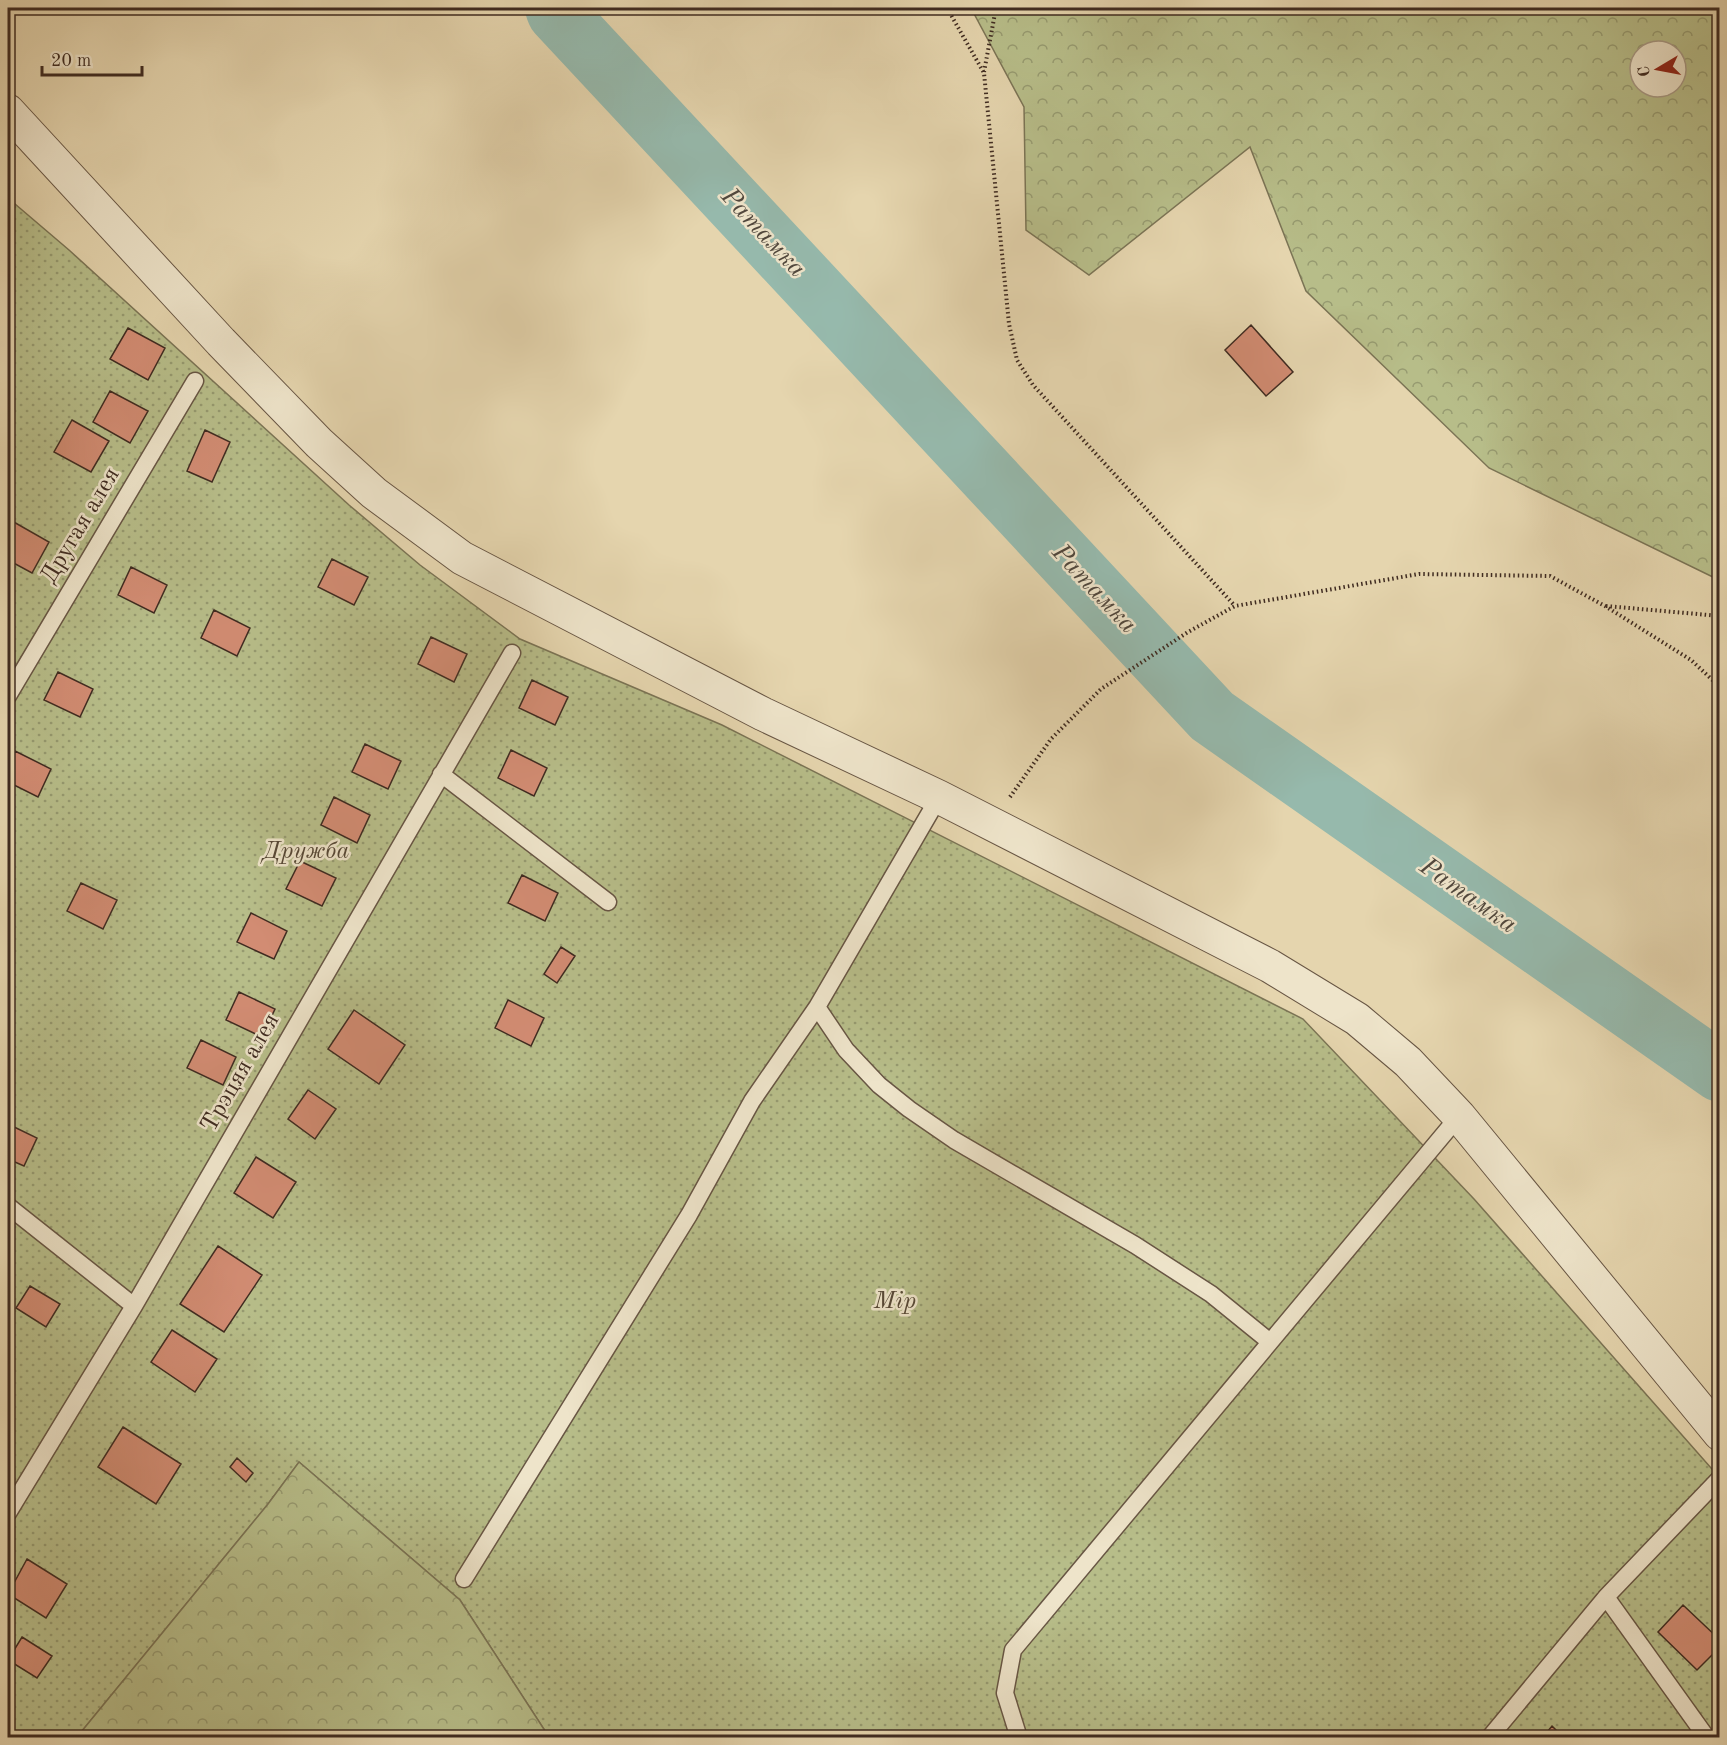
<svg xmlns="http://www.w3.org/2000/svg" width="1727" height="1745" font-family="'Old Standard TT',serif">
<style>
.grass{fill:url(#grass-dots);stroke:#7b7455;stroke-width:1.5}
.forest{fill:url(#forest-crowns);stroke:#7b7455;stroke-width:1.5;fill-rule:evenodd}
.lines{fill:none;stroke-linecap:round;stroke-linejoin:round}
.river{stroke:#96b9ac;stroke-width:60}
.building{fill:#d28c73;stroke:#3f2b21;stroke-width:1.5}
.service-casing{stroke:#685644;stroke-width:19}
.tertiary-casing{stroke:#685644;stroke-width:35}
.path{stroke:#3f2b21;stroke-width:4;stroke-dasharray:1.5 3;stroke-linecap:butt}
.service{stroke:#eee4ca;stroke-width:16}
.tertiary{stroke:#eee4ca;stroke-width:33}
.labels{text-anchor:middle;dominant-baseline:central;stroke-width:5;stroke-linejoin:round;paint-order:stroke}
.street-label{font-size:24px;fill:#3f2b21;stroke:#eee4ca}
.park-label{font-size:24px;font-style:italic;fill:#574836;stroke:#eee4ca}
.water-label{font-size:26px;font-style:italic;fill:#50473d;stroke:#eee4ca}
</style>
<defs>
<pattern id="grass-dots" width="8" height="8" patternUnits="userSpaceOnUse" patternTransform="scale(1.5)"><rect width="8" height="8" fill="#b7bd89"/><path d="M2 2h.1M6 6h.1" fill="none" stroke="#969a70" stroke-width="1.8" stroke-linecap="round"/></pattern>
<pattern id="forest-crowns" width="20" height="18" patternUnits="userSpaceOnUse" patternTransform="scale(1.5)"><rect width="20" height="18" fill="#b7bd89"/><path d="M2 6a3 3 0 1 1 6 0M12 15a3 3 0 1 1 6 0" fill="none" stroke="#969a70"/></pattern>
</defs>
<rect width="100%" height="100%" fill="#e5d5ae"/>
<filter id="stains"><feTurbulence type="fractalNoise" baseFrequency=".00333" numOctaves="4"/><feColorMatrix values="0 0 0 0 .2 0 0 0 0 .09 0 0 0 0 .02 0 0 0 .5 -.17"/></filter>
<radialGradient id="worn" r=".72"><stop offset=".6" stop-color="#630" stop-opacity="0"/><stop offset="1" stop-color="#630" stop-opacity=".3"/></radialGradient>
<!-- grass -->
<path class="grass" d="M 8,198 L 69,250 L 349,505 L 420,565 L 520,639 L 722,725 L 1303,1019 L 1474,1199 L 1719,1477 L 1719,1737 L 549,1737 L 460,1600 L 299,1462 L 268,1504 L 77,1737 L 8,1737 Z"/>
<!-- forest -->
<path class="forest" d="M 971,8 L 1719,8 L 1719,580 L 1489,468 L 1306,291 L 1250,147 L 1089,275 L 1026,230 L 1024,107 ZM 1640,51 L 1676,51 L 1676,87 L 1640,87 Z
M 299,1462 L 460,1600 L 549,1737 L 77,1737 L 268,1504 Z"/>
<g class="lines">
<!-- river -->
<path class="river" d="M 555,8 L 557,13 L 1212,716 L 1720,1072"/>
</g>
<!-- building -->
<path class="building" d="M 1251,325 L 1293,372 L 1266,396 L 1225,350 Z
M 128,328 L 165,348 L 148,380 L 110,359 Z
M 110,391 L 148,411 L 130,443 L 93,422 Z
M 72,420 L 109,441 L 91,472 L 54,452 Z
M 205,430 L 230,442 L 212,482 L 187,471 Z
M 12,521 L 49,542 L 32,573 L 8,560 L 8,529 Z
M 332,559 L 368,577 L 354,605 L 318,587 Z
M 131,567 L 167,585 L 154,613 L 118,595 Z
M 214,610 L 250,628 L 237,656 L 201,638 Z
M 431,637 L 467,654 L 454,682 L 418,664 Z
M 58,672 L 93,689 L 80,717 L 44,700 Z
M 532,680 L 568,697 L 555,725 L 519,708 Z
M 365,744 L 401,761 L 388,789 L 352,772 Z
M 511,750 L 547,768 L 534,796 L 498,778 Z
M 15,751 L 51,769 L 38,797 L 8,782 L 8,768 Z
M 334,797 L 370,815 L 357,843 L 321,825 Z
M 300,861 L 336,878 L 322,906 L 286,889 Z
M 522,875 L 558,893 L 545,921 L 508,903 Z
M 81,883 L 117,900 L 103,929 L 67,911 Z
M 251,913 L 287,931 L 274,959 L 237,942 Z
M 561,947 L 575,956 L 557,983 L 544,974 Z
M 239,992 L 275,1009 L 262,1037 L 226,1020 Z
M 508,1000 L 544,1018 L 531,1046 L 495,1028 Z
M 354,1010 L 405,1045 L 379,1084 L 328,1049 Z
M 201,1040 L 236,1057 L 223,1085 L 187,1068 Z
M 308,1090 L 336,1109 L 315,1139 L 288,1119 Z
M 8,1124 L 37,1138 L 24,1166 L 8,1159 Z
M 256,1157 L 296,1182 L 273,1218 L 234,1193 Z
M 218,1246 L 262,1275 L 224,1332 L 180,1304 Z
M 30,1286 L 60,1304 L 46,1327 L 16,1308 Z
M 172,1330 L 217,1359 L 195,1392 L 151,1362 Z
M 123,1427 L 181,1464 L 156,1504 L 98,1467 Z
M 237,1458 L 253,1473 L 246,1482 L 230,1467 Z
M 27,1559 L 67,1584 L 46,1618 L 8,1594 Z
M 1683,1605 L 1720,1640 L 1720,1647 L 1697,1670 L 1658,1632 Z
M 22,1637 L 52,1656 L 37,1678 L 8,1660 Z
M 1552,1726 L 1564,1738 L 1542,1738 Z"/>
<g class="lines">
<!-- service casing -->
<g class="service-casing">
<path id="service" d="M 8,696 L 195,381
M 441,774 L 608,902
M 817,1007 L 846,1050 L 879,1085 L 909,1109 L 954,1140 L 1135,1245 L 1211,1294 L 1269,1341
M 8,1206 L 134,1306
M 8,1513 L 134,1306 L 512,653
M 464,1579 L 689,1215 L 752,1101 L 817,1007 L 939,797
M 1606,1597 L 1707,1738
M 1019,1738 L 1005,1693 L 1013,1650 L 1459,1116
M 1489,1738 L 1606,1597 L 1720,1478"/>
</g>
<!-- tertiary casing -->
<g class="tertiary-casing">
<path id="tertiary" d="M 8,111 L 221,342 L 319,443 L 374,493 L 462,558 L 763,714 L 939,797 L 1270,966 L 1357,1019 L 1408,1062 L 1459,1116 L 1720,1434"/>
</g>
<!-- path -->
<path class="path" d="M 947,8 L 984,73 L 1009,324 L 1017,360 L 1033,385 L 1235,606
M 984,72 L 996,8
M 1606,606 L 1720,616
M 1010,797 L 1051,739 L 1101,689 L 1188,632 L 1235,606 L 1419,574 L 1550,576 L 1605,606 L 1691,660 L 1720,687"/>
<!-- service -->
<use href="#service" class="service"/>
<!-- tertiary -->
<use href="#tertiary" class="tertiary"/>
</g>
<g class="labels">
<!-- street labels -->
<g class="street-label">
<text transform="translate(81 526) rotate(-59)">Другая алея</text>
<text transform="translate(241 1073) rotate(-60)">Трэцяя алея</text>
</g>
<!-- park labels -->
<g class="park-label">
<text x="306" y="852">Дружба</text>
<text x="895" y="1302">Мір</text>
</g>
<!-- water labels -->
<g class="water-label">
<text transform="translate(763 233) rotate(47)">Ратамка</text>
<text transform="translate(1094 589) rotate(47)">Ратамка</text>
<text transform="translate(1468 896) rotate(35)">Ратамка</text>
</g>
</g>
<!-- margin -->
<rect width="1727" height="1745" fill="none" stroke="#e5d5ae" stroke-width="30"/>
<rect x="9" y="9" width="1709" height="1727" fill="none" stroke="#3f2b21" stroke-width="3"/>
<rect x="15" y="15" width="1697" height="1715" fill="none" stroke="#3f2b21" stroke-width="1.5"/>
<!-- north arrow -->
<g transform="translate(1658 69) rotate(260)"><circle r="28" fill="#eee4ca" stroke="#a89a86" stroke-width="1.5"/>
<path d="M0-4.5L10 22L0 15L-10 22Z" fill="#8f2418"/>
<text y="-9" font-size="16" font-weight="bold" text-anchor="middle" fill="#3f2b21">С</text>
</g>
<!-- scale -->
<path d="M42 66v9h100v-9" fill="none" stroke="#3f2b21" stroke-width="3"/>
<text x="51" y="66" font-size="18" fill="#3f2b21" stroke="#eee4ca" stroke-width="4.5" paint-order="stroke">20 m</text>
<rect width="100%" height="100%" filter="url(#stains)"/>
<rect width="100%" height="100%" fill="url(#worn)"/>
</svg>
